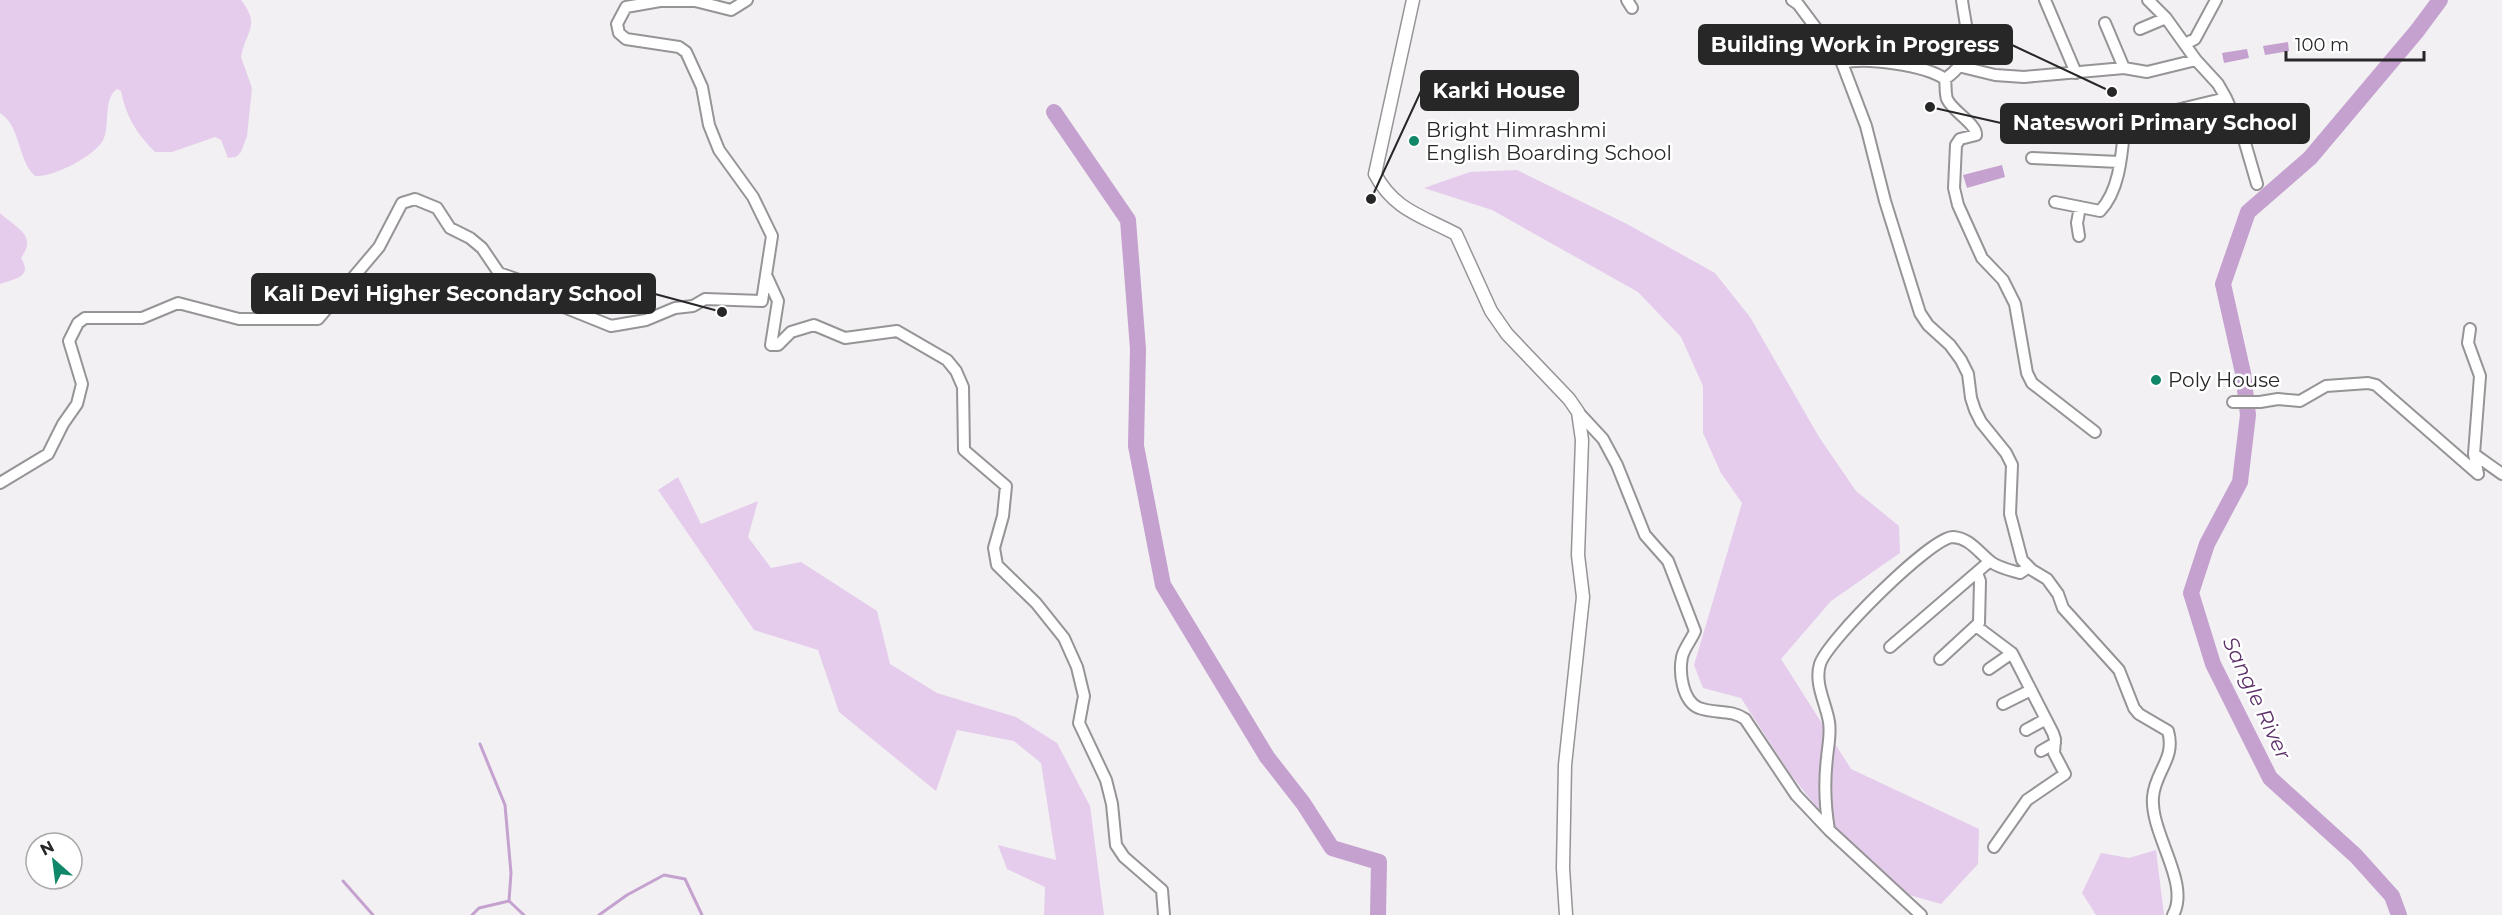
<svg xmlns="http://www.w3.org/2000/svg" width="2502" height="915" font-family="Montserrat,sans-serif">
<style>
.green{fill:#e5ccec}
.water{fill:#c5a1cf}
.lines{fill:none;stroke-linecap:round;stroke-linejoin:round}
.stream{stroke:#c5a1cf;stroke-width:3}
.river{stroke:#c5a1cf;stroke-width:16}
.minor-casing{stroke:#969496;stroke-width:14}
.tertiary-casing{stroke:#969496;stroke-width:15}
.minor{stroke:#fff;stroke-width:10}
.tertiary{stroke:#fff;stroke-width:12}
.poi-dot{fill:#0f8768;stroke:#fff;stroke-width:2}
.labels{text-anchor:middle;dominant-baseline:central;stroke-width:5;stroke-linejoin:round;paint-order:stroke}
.poi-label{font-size:20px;fill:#282728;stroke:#fff;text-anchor:start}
.water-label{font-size:21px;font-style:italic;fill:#5d3069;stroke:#fff}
.leader{fill:none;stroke:#282728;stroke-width:2}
.callout-dot{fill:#282728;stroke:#fff;stroke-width:2}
.callout{fill:#282728;stroke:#282728;stroke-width:2}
.callout-label{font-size:21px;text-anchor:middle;font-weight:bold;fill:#fff}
</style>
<rect width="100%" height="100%" fill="#f2f0f3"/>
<!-- green -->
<path class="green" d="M 0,0 L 241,0 C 261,26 246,30 241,57 L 252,88 L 247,136 L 241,152 L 236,157 L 228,158 L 221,140 L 215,137 L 172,152 L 155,152 C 137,134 126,117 121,91 L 117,89 C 103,99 110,123 104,138 C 98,155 52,178 35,176 C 17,159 21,126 0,113 Z
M 1517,170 L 1627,224 L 1715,273 L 1750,317 L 1819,437 L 1856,491 L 1899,526 L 1900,553 L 1831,601 L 1781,659 L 1851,769 L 1979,829 L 1978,864 L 1941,904 L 1906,894 L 1845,844 L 1789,772 L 1741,698 L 1703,688 L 1694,665 L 1742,503 L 1721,473 L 1703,433 L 1703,386 L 1681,337 L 1638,292 L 1492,210 L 1424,188 L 1470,172 Z
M 0,213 C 16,228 38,235 21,258 C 33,277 15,279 0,284 Z
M 678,477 L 701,524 L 758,501 L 748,537 L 771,568 L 801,562 L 877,611 L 890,664 L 937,693 L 1016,717 L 1057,743 L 1090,806 L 1104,915 L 1044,915 L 1045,887 L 1007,869 L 998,845 L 1056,860 L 1041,763 L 1014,741 L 957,730 L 936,791 L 839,712 L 818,650 L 754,630 L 658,490 Z
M 2156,850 L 2164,915 L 2096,915 L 2082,893 L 2101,853 L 2129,858 Z"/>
<!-- water -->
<path class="water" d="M 2288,42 L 2289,51 L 2265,55 L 2263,46 Z
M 2247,49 L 2249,58 L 2224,63 L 2222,53 Z
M 2002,165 L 2005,177 L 1967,188 L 1963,175 Z"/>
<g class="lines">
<!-- stream -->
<path class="stream" d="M 480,744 L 505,805 L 511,873 L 509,901
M 343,881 L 373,915
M 472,915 L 479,908 L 509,901 L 524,915
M 599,915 L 627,895 L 664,875 L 685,879 L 702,915"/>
<!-- river -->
<path class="river" d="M 1054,112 L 1128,220 L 1138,349 L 1136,446 L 1163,585 L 1267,757 L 1303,803 L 1332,848 L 1379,862 L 1378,915
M 2399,915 L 2392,896 L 2356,856 L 2270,778 L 2213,664 L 2191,593 L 2207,544 L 2240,482 L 2248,415 L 2243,373 L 2223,284 L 2248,212 L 2310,158 L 2417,31 L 2440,0"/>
<!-- minor casing -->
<g class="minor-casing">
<path id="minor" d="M 1627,0 L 1632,8
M 1792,0 L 1798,4 L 1842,63 L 1866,126 L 1885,201 L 1920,313 L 1928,325 L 1950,345 L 1961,360 L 1968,374 L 1971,398 L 1975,410 L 1981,422 L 2006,453 L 2012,465 L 2010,514 L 2022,560 L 2032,570 L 2047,579 L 2058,594 L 2063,608 L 2119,670 L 2134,708 L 2139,714 L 2168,731 C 2176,759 2155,771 2153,797 C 2150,834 2191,883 2173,915
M 2045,0 L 2076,73
M 2148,0 L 2166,18 L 2196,60
M 2105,23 L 2124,68
M 2140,29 L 2166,18
M 2185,44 L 2195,39 L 2216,0
M 1842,63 C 1865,57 1925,65 1945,79 C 1978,56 1966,33 1962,0
M 1958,66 L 1995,75 L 2024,77 L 2124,68 L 2147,72 L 2196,60 L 2218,84 L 2226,98 L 2127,122 L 2122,117 L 2050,118 L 2023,112
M 1945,79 C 1946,85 1945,93 1947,99 C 1953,112 1977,124 1976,135 L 1960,139 L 1956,145 L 1954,188 L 1958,205 L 1982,258 L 2003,280 L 2015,304 L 2027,373 L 2032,383 L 2095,432
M 2226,98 L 2243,136 L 2257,184
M 2184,108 L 2191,136
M 2032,158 L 2119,162
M 2055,202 L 2100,211 C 2121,189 2122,150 2125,120
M 2079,236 L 2077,223 L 2080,207
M 767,277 L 778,301 L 771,345 L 778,345 L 791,332 L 814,325 L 845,338 L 897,331 L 947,360 L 956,371 L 963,387 L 964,450 L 1006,486 L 1003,516 L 994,548 L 997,565 L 1036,603 L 1064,638 L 1077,667 L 1084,696 L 1079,723 L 1106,780 L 1112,804 L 1116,845 L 1124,857 L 1162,890 L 1164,915
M 2470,329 L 2468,343 L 2480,376 L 2474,454
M 2233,402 L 2260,402 L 2278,399 L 2300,401 L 2326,386 L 2368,383 L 2376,385 L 2478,474 L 2474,454 L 2502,474
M 1578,412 L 1603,439 L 1617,465 L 1645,535 L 1668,561 L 1695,631 C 1692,639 1684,648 1682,657 C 1679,672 1682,701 1699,708 C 1715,714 1731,709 1745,719 L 1796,795 L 1829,830 L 1921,915
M 0,483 L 48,454 L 63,424 L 77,404 L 82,384 L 69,341 L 78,323 L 85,318 L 142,318 L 178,303 L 239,319 L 318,319 L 379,247 L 402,203 L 415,199 L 437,208 L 450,228 L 470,238 L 482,248 L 499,273 L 533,285 L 554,303 L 611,326 L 646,320 L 675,308 L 693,306 L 705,299 L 762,301 L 772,236 L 753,197 L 719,150 L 709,125 L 702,87 L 686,52 L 679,47 L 626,39 L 619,33 L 617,24 L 626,7 L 660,1 L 695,1 L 731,10 L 747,0
M 1976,626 L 2012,653 L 1989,669
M 1890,647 L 1990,561
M 1940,659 L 1979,623 L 1980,581 L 1977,573
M 2003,704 L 2031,690
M 2026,730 L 2046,719
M 2041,751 L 2055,743
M 1829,830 C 1825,806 1824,783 1827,758 C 1828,746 1831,734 1829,722 C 1826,703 1814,684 1820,664 C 1827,641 1931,537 1953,537 C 1970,538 1979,553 1991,562 C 1999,568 2010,570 2020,573 L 2029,567
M 1994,847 L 2027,800 L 2065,774 L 2054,753 L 2055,739 L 2053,733 L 2012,653"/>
</g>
<!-- tertiary casing -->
<g class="tertiary-casing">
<path id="tertiary" d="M 1413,0 L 1375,174 C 1394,210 1422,216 1456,234 L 1491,311 L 1507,334 L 1569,399 L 1578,412 L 1582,440 L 1578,555 L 1583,597 L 1565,765 L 1563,868 L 1566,915"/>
</g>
<!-- minor -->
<use href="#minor" class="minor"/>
<!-- tertiary -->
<use href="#tertiary" class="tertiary"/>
</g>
<!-- markers -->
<g class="poi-dot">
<circle cx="1414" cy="141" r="6"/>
<circle cx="2156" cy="380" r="6"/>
</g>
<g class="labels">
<!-- poi labels -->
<g class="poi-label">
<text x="1426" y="130">Bright Himrashmi<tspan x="1426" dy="23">English Boarding School</tspan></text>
<text x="2168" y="380">Poly House</text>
</g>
<!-- water labels -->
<g class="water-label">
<text transform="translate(2257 698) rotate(65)">Sangle River</text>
</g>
</g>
<!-- callouts -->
<path class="leader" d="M2112 92L2012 45M1371 199L1421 91M1930 107L2001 123M722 312L655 294"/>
<g class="callout-dot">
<circle cx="2112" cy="92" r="6"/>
<circle cx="1371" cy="199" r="6"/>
<circle cx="1930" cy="107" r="6"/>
<circle cx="722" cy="312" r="6"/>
</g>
<g class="callout">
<rect x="1699" y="25" width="313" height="39" rx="6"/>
<rect x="1421" y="71" width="157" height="39" rx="6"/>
<rect x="2001" y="104" width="308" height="39" rx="6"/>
<rect x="252" y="274" width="403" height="39" rx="6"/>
</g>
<g class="callout-label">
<text x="1855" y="52">Building Work in Progress</text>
<text x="1499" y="98">Karki House</text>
<text x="2155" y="130">Nateswori Primary School</text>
<text x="453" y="301">Kali Devi Higher Secondary School</text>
</g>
<!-- north arrow -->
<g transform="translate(54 861) rotate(332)"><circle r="28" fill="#ffffff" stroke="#a9a9a9" stroke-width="1.5"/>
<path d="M0-4.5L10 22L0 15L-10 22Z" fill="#0f8768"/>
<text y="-9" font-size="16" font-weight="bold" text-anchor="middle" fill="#282728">N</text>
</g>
<!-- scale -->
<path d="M2286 51v9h138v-9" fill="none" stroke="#282728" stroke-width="3"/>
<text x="2295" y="51" font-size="18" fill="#282728" stroke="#ffffff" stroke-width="4.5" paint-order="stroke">100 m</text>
</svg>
